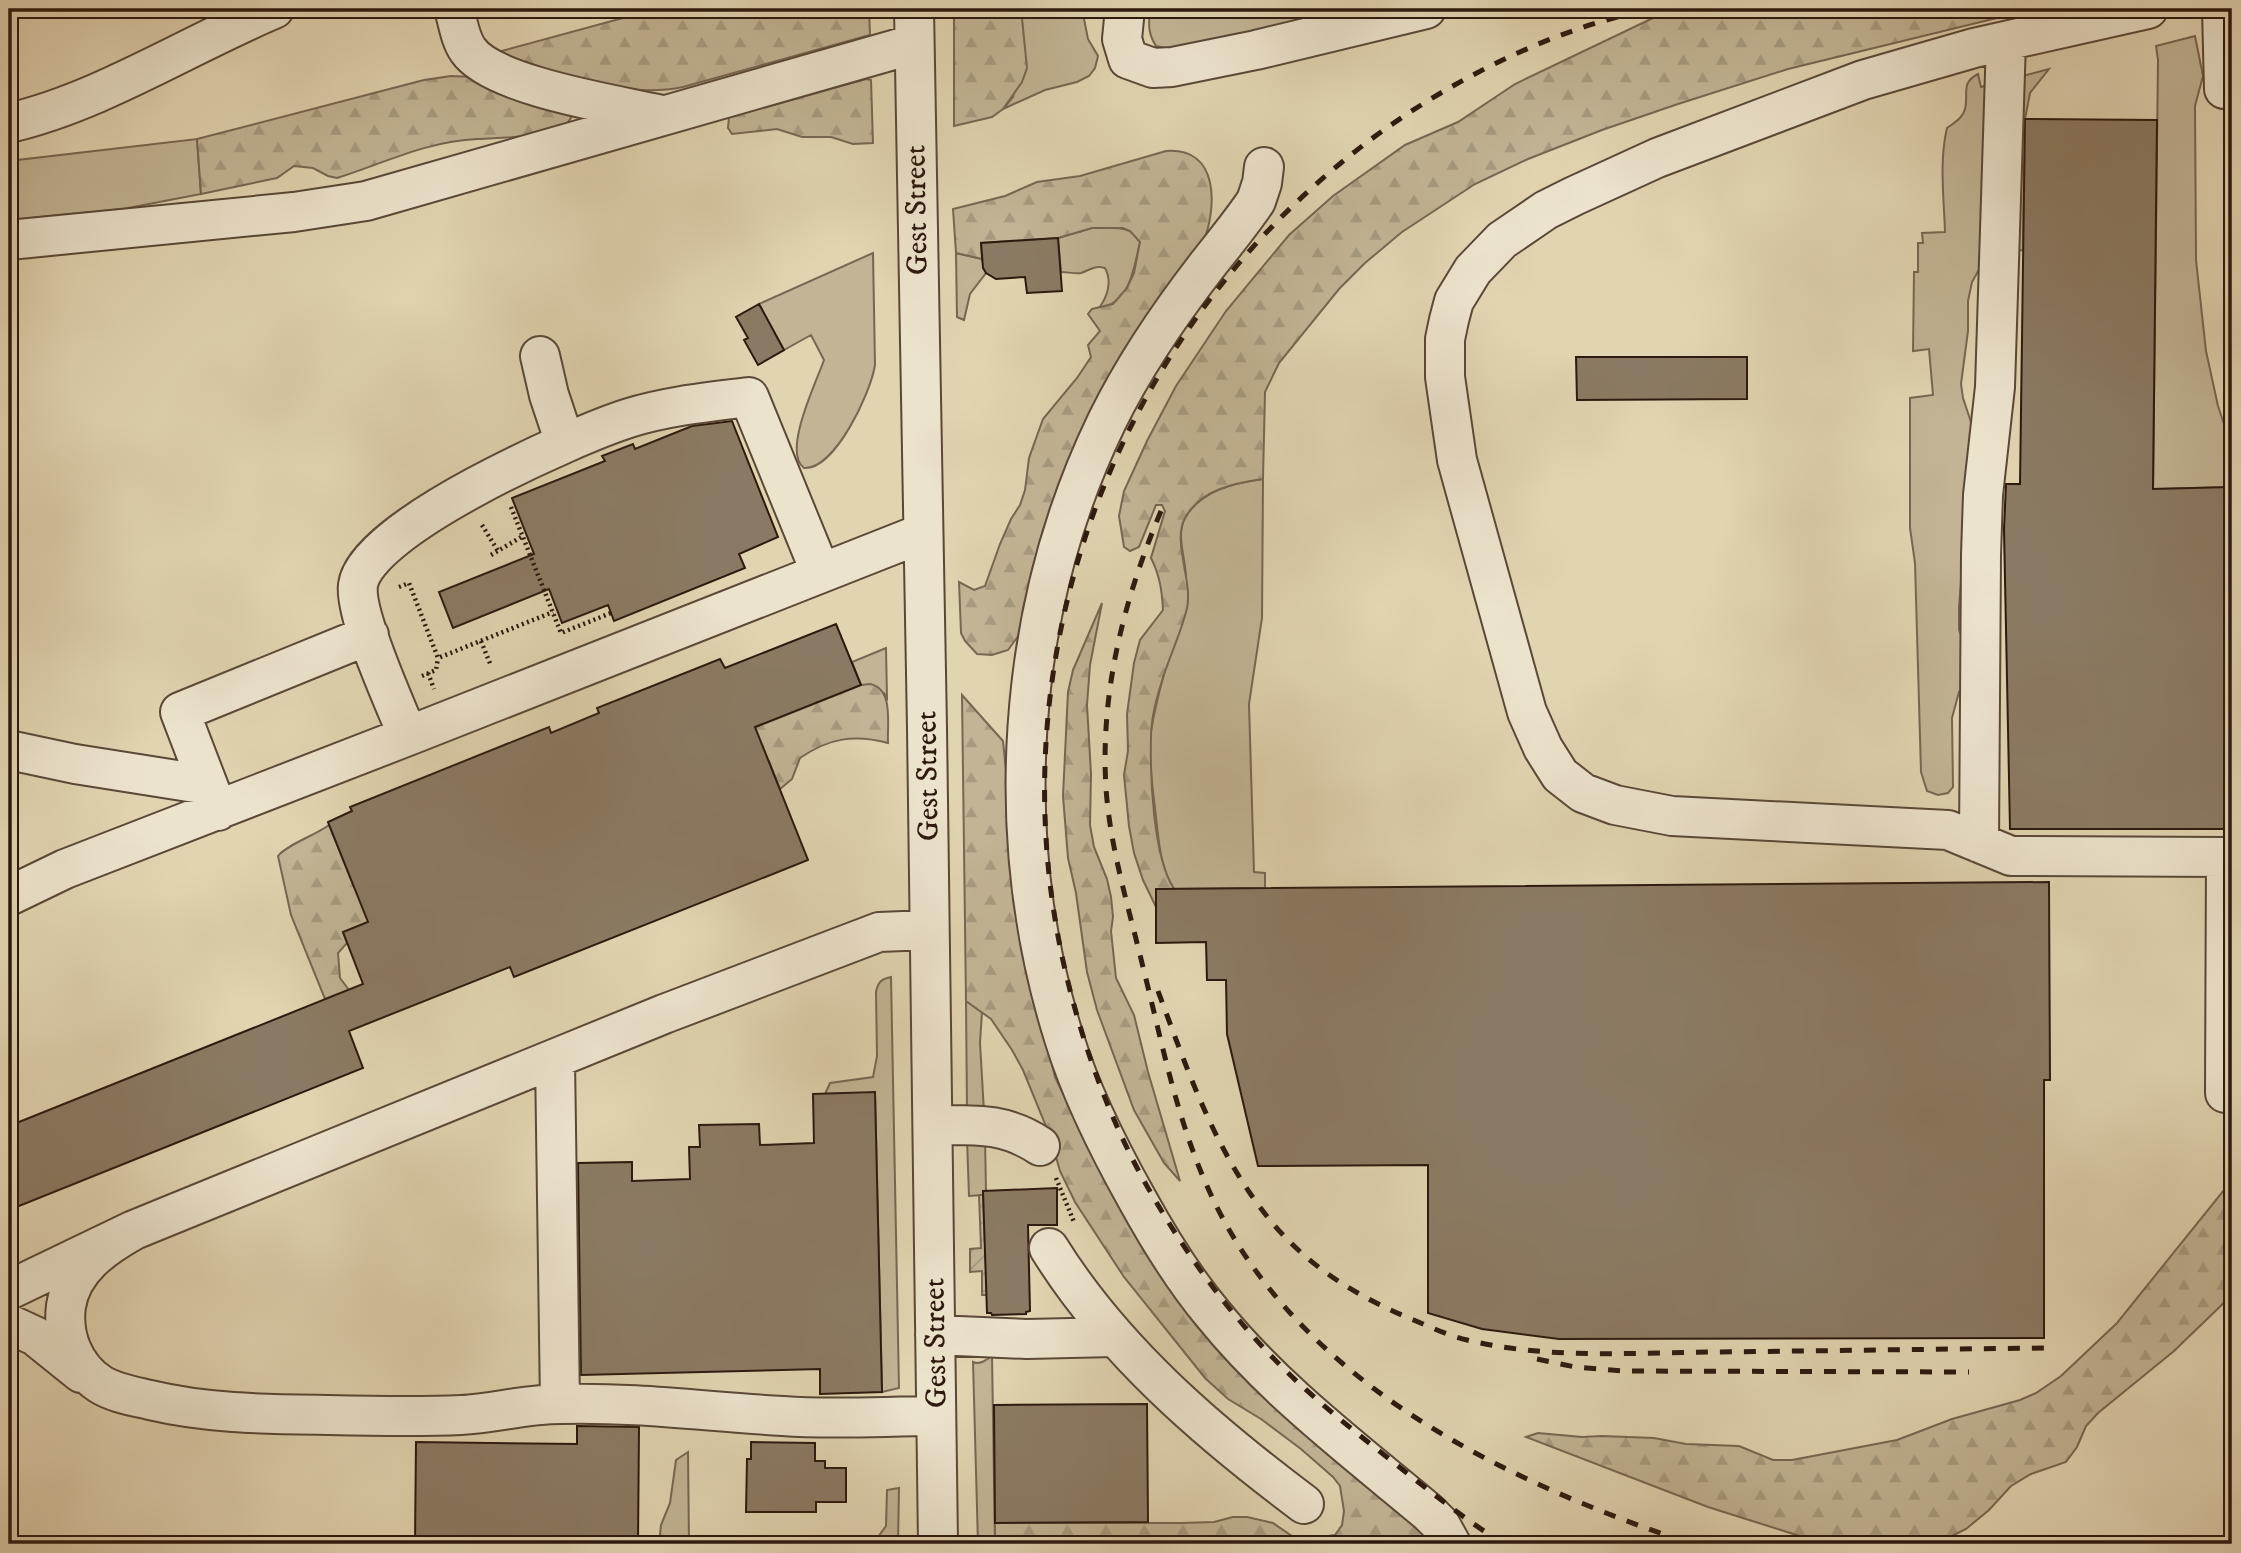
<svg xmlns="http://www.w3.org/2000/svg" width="2241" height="1553" font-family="'IM FELL DW Pica',serif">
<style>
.grass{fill:#c2b495;stroke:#786652;stroke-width:2}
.forest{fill:url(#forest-firs);stroke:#786652;stroke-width:2}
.garden{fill:url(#garden-furrows);stroke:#786652;stroke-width:2}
.building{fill:#8b7a63;stroke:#2d190e;stroke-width:2}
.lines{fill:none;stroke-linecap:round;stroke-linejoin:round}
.minor-casing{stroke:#5a4837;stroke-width:42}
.path{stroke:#2d190e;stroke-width:4.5;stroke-dasharray:2 3.5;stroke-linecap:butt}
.minor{stroke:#ece3cc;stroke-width:38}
.rail{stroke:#2d190e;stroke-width:5;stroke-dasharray:12 12;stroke-linecap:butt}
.labels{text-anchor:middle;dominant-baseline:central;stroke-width:7;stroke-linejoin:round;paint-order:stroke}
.street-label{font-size:30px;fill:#2d190e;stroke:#ece3cc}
</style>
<defs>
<pattern id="forest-firs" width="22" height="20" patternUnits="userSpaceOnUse" patternTransform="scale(1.75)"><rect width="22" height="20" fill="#c2b495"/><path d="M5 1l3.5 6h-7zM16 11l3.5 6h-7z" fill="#a79a7f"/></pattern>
<pattern id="garden-furrows" width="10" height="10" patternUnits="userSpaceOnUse" patternTransform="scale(1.75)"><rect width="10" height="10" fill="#c2b495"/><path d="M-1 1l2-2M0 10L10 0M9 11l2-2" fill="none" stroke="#a79a7f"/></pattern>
</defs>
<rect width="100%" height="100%" fill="#e1d4b1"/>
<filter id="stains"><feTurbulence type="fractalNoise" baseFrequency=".00286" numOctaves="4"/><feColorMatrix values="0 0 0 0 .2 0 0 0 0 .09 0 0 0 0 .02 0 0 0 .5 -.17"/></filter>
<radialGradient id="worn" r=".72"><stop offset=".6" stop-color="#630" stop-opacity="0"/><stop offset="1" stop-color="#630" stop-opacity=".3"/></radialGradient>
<!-- grass -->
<path class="grass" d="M 1021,9 L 1082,9 L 1088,39 L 1098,56 L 1095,68 L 1089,76 L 1077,82 L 1045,90 L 1003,109 L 1013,97 L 1024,45 Z
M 1168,9 L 1371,9 L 1179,51 L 1156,46 C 1149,35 1148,26 1150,13 Z
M 2195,36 L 2203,76 L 2195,106 L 2196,260 L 2206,351 L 2218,406 L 2232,448 L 2232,487 L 2153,489 L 2158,60 L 2156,46 Z
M 2049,69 L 2030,93 L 2025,119 L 2023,250 L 2005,253 L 1981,266 L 1972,282 L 1968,301 L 1968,331 L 1961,384 L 1963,398 L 1973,428 L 1959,607 L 1959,630 L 1965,643 L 1964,686 L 1959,692 L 1952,718 L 1953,787 L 1948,793 L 1938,795 L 1927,791 L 1921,772 L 1915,563 L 1910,528 L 1910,398 L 1933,395 L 1929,349 L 1913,351 L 1914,272 L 1918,272 L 1918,243 L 1923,243 L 1922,233 L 1945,232 C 1944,199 1939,161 1947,128 C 1955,122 1963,118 1965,109 C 1969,94 1960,83 1978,74 L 1981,87 Z
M 197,139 L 201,194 L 123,209 L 9,220 L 9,161 Z
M 1092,228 C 1110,229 1131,223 1140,242 C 1134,267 1131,303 1099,308 C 1108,296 1112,281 1105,268 C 1094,265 1090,270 1081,273 C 1076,274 1067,272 1061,272 L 1058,238 Z
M 873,253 L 875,365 C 871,392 835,470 804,468 C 782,452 816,383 824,360 L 811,335 L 784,350 L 759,304 Z
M 956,253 L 982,259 L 986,273 L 970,294 L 964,320 L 957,317 Z
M 1263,479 L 1262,618 L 1249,704 L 1254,872 L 1265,873 L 1265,888 L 1174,889 C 1160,867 1159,842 1156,817 C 1153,790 1148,759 1151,732 C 1157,689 1173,649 1181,607 C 1183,599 1186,589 1186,581 C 1187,561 1175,536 1185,518 C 1201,490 1234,483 1263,479 Z
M 886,648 L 887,698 L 884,693 L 861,685 L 852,662 Z
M 891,977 L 899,1388 L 882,1392 L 875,1093 L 825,1094 L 830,1083 L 873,1077 L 877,1056 L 876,992 C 878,982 881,979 891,977 Z
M 966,1001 L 982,1012 L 980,1043 L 984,1112 L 967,1111 Z
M 985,1138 L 986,1191 L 983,1195 L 969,1196 L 967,1139 Z
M 992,1355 L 995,1544 L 978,1544 L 973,1362 C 979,1365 988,1360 992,1355 Z
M 688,1452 L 689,1544 L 659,1544 L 661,1525 L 670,1503 L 676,1460 Z
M 899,1488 L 898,1544 L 893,1544 L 888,1536 L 878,1537 L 886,1526 L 887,1490 Z"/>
<!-- forest -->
<path class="forest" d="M 656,9 L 869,9 L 870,35 L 683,87 C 626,99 560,75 503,63 L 498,52 Z
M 954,9 L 1021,9 L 1027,68 L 1022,82 L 1003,109 L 992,117 L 954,126 Z
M 1689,9 L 2034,9 L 1788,69 L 1678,104 L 1602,130 L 1528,159 L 1475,184 L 1402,232 L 1365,263 L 1339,289 L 1279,363 L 1265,392 L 1263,479 C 1234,483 1200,490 1185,518 C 1172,541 1193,582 1187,608 C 1181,634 1168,659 1161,684 C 1156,700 1151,720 1151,737 C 1150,776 1153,857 1174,889 L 1157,889 L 1156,907 L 1143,880 L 1134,853 L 1129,826 L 1124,775 L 1128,751 L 1127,714 L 1134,663 L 1140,640 L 1163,610 C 1162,591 1160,576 1151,558 L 1165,511 L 1162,505 L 1156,505 L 1139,547 L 1130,551 L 1124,547 L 1119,516 L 1124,491 L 1147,441 L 1176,386 L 1226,311 L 1289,235 L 1333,196 L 1405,145 L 1458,122 L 1515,84 L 1653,18 Z
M 451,76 L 474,77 L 572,115 C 567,138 497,138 477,139 C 428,141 384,163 337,178 L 328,176 L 313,168 L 294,166 L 277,178 L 201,194 L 197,139 L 424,80 Z
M 866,79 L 871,80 L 873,143 L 853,144 L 831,137 L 802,137 L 777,129 L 732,134 L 728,128 L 729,117 Z
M 1166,151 C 1220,147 1217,208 1203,243 L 1081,434 L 1043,530 L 1032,572 L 1022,631 L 1008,650 L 992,655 L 977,654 L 965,641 L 961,633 L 959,582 L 974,590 L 985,586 L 1000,544 L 1011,519 L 1020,505 L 1025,490 L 1029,458 L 1043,419 L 1077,378 L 1091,357 L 1088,345 L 1100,331 L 1088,314 L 1092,309 L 1113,304 L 1127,288 L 1134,273 L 1140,242 L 1130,231 L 1123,228 L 1092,228 L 1058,238 L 981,243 L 982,259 L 956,253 L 953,209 L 1005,196 L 1037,182 L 1080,176 Z
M 1102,603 L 1090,665 L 1087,705 L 1091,774 L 1090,825 L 1094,847 L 1107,879 L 1111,897 L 1113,917 L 1111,931 L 1116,978 L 1134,1015 L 1148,1072 L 1180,1181 L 1164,1163 L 1134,1110 L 1097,1010 L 1087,972 L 1076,893 L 1068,858 L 1063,796 L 1068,692 L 1073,670 Z
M 870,684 C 894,689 887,724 888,743 C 854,734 829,738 800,758 L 792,779 L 780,789 L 769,761 L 734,774 L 721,741 L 861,685 Z
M 962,695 L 1003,741 L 1013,841 L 1047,1044 L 1055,1077 L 1067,1102 L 1114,1185 L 1419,1523 L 1426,1544 L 995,1544 L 995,1523 L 1181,1523 L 1214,1522 L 1233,1517 L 1247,1517 L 1273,1523 L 1292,1536 L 1308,1539 L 1335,1535 L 1342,1525 L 1344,1511 L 1340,1486 L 1333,1477 L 1301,1449 L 1261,1419 L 1228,1399 L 1205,1378 L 1124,1277 L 1075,1202 L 1060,1171 L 1050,1136 L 1023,1070 L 1012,1050 L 991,1019 L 966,1001 Z
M 712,784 L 343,932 L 347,943 L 338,953 L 340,978 L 349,990 L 325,999 L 291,915 L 278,856 C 286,845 316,835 329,825 L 354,887 Z
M 2232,1180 L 2232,1295 L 2174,1351 L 2098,1413 L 2086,1426 L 2077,1447 L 2066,1462 L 2031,1474 L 2011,1486 L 1989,1510 L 1966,1529 L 1952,1536 L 1896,1544 L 1825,1544 L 1708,1507 L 1526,1437 L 1538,1433 L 1582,1437 L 1602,1436 L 1654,1438 L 1686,1444 L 1739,1446 L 1773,1460 L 1792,1460 L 1897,1440 L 1952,1419 L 2020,1400 L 2036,1393 L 2061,1376 L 2117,1323 Z"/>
<!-- garden -->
<path class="garden" d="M 979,1195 L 983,1195 L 987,1295 L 982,1295 L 982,1271 L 970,1272 L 970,1249 L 981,1248 Z"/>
<!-- building -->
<path class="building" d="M 2025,119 L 2157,120 L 2153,489 L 2232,487 L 2232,829 L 2010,829 L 2004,529 L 2006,484 L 2020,484 Z
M 1058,238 L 1062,291 L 1027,293 L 1025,277 L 996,279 L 986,273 L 983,268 L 981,243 Z
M 759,304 L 784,350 L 758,365 L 744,340 L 748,338 L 736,317 Z
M 1576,357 L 1747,357 L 1747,399 L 1577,400 Z
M 732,421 L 778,537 L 739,554 L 745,568 L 614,621 L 608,605 L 562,623 L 549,589 L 453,628 L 439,592 L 534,554 L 512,498 L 605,461 L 602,456 L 633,444 L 635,449 L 692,426 Z
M 836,624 L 861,685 L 755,727 L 808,860 L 514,977 L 510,967 L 349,1031 L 363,1068 L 9,1210 L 9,1126 L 363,984 L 343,932 L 368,922 L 328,822 L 352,811 L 350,807 L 549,727 L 551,733 L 599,713 L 597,708 L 720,659 L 725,668 Z
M 2049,882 L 2050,1080 L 2044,1080 L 2044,1338 L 1559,1339 L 1482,1329 L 1428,1313 L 1428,1165 L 1258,1166 L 1227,1034 L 1226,980 L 1207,980 L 1206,942 L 1156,943 L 1156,889 Z
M 875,1092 L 882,1392 L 820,1394 L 820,1369 L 581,1375 L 578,1163 L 632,1162 L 632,1181 L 690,1179 L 689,1147 L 700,1147 L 699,1125 L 759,1124 L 760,1145 L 814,1143 L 813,1094 Z
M 1057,1188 L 1057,1225 L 1028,1225 L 1030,1311 L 1026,1312 L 1026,1314 L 992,1315 L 991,1313 L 987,1313 L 983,1191 Z
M 1147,1404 L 1148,1522 L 995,1523 L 994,1405 Z
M 577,1426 L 639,1427 L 638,1544 L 415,1544 L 416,1442 L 577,1444 Z
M 751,1442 L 815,1443 L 815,1461 L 825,1461 L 825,1468 L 846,1468 L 846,1502 L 816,1502 L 816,1512 L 746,1512 L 747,1459 L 751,1459 Z"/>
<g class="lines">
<!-- minor casing -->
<g class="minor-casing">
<path id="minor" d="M 454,9 C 458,22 460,39 468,50 C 492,86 618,105 662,115
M 914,9 L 927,728 L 938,1544
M 1125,9 L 1122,39 L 1128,59 L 1153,68 L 1172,67 L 1256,50 L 1426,9
M 2148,9 L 1974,48 L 1863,80 L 1657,158 L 1574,196 L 1546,210 L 1502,240 L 1473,270 L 1454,301 L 1449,320 L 1445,339 L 1445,377 L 1457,460 L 1527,712 L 1543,748 L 1560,775 L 1583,793 L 1615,805 L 1672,816 L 1948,830 L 2011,856 L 2226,857 L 2225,1093 L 2232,1093
M 2222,9 L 2224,89 L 2232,89
M 9,123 C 100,102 188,45 274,9
M 1264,167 L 1262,183 L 1256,201 C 1240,225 1222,246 1205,268 C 1168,316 1134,366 1107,421 C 1015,611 1001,840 1065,1041 C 1082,1096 1109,1149 1137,1199 C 1159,1239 1183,1278 1212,1313 C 1274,1390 1353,1449 1429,1513 L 1440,1524 L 1451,1544
M 9,240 L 294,212 L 366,201 L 914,44
M 540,356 L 549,395 L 565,443
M 820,571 L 749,397 C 709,402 667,406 629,418 C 575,435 365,528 358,585 C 354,615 395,704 408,736 L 923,533
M 9,750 L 75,764 L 208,785
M 218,811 L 180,712 L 369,635
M 1979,843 L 1981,555 L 1983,495 L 1995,387 L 2006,41
M 9,896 L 65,869 L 408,736
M 555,1059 L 560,1404
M 933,1125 C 974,1125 1004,1122 1040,1146
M 134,1230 C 104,1247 72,1268 66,1306 C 62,1336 74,1367 100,1384 C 114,1393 133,1396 150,1400 C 209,1414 268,1414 329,1415 C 373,1416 417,1417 461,1415 C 495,1413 527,1404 561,1404 C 636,1402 709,1412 783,1416 C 834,1420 885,1416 936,1416
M 1049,1248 C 1113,1351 1208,1432 1304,1504
M 9,1290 L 134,1230 L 664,1014 L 879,932 L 929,930
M 9,1324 L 35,1336 L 81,1373
M 935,1335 L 1027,1339 L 1115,1337"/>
</g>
<!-- path -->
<path class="path" d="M 511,507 L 561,633 L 611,613
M 482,525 L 498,551
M 491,555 L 523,536
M 399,587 L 409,583 L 438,658 L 553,612
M 481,641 L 491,666
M 428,673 L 434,689
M 422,676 L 436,670 L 438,658
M 1056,1178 L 1074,1222"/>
<!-- minor -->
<use href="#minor" class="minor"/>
<!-- rail -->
<path class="rail" d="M 1161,511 C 1124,599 1100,692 1106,788 C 1110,847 1128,905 1142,963 C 1162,1042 1177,1123 1212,1197 C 1300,1384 1506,1482 1692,1544
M 1158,991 C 1189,1074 1217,1158 1275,1226 C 1314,1271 1362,1299 1416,1321 C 1432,1328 1450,1336 1467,1340 C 1545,1359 1628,1353 1708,1352 C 1821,1351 1934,1349 2047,1348
M 1537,1359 L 1575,1367 L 1623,1371 L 1969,1372
M 1504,1544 C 1464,1519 1428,1490 1392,1461 C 1355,1432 1319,1403 1286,1371 C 1229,1315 1182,1249 1143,1179 C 1108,1115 1083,1045 1066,974 C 994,670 1107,348 1352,154 C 1417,102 1499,56 1578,29 C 1600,21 1623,16 1645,9"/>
</g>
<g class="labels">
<!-- street labels -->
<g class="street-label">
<text transform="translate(917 210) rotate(-91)">Gest Street</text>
<text transform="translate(928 776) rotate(-91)">Gest Street</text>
<text transform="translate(936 1343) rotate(-91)">Gest Street</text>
</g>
</g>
<!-- margin -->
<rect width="2241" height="1553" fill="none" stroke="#e1d4b1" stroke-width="35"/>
<rect x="10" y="10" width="2220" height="1532" fill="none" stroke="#2d190e" stroke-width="3.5"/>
<rect x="18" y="18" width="2206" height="1518" fill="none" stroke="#2d190e" stroke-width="2"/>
<rect width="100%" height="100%" filter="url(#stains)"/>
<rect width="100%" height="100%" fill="url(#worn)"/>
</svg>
